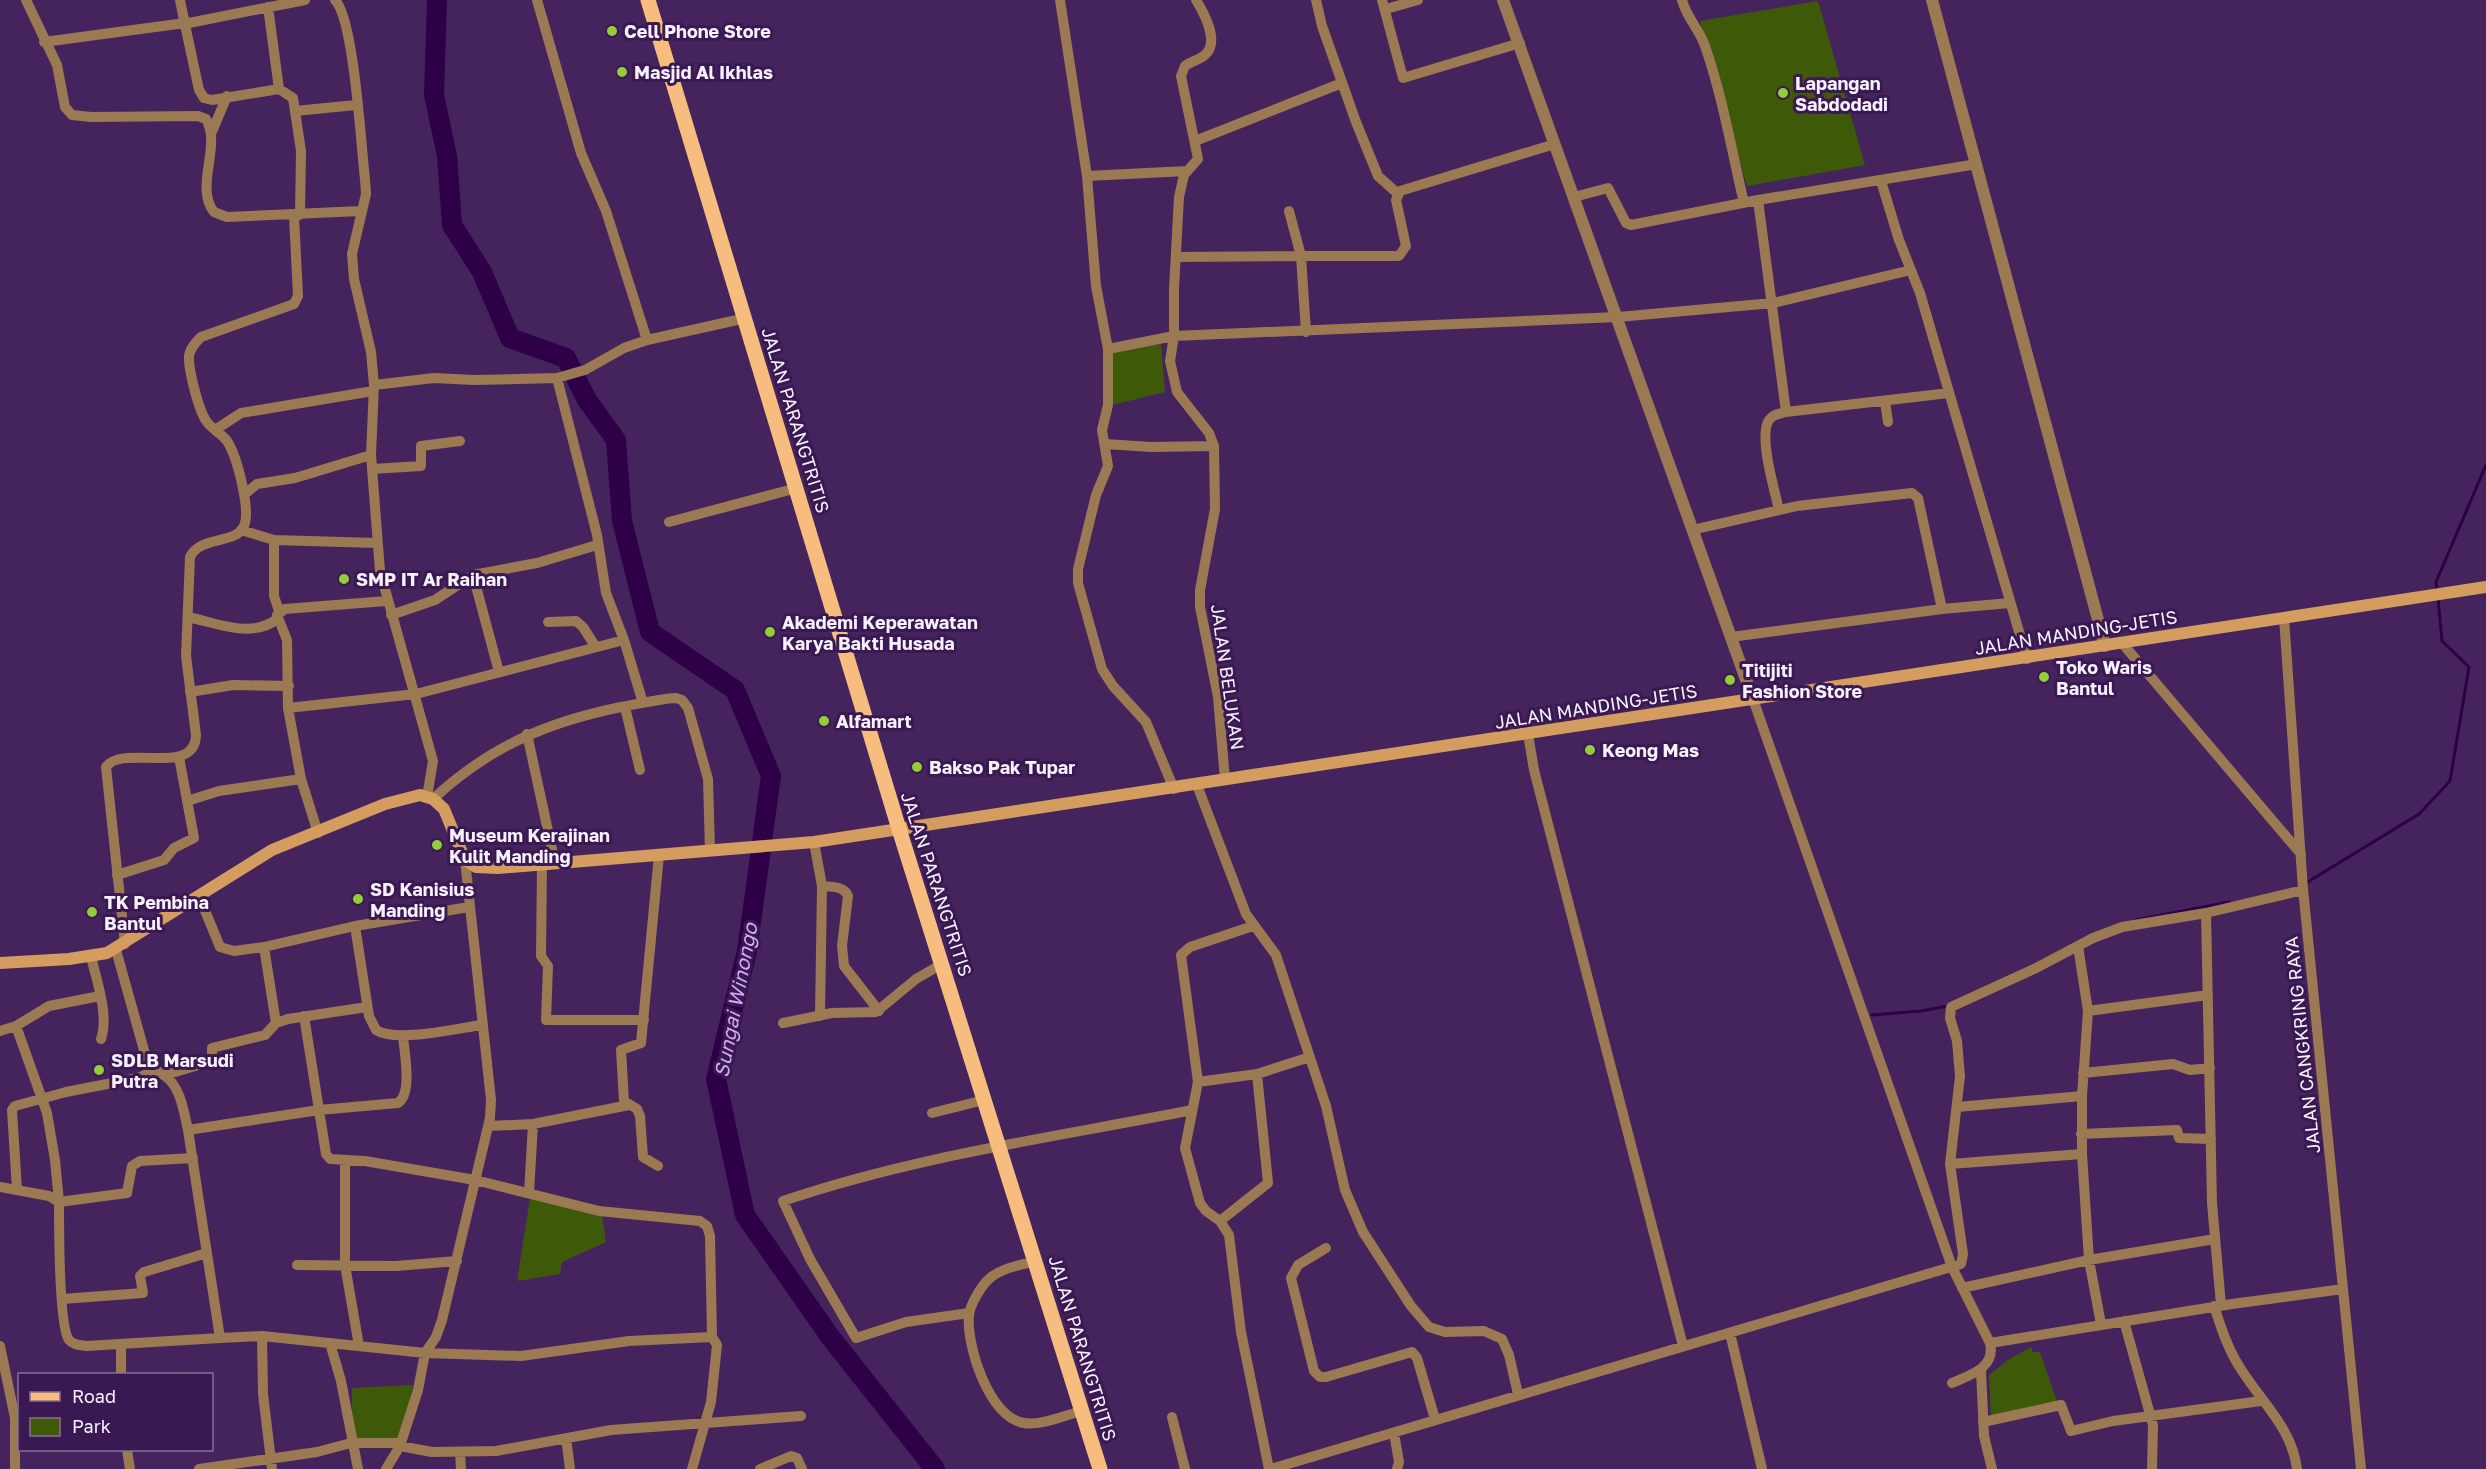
<svg xmlns="http://www.w3.org/2000/svg" width="2486" height="1469" font-family="'Golos Text',sans-serif">
<style>
.green{fill:#3e5a09}
.lines{fill:none;stroke-linecap:round;stroke-linejoin:round}
.stream{stroke:#2e0048;stroke-width:3}
.river{stroke:#2e0048;stroke-width:20}
.minor{stroke:#9b7953;stroke-width:10}
.tertiary{stroke:#9b7953;stroke-width:12}
.secondary{stroke:#d49d5f;stroke-width:12}
.primary{stroke:#f6bd7e;stroke-width:15}
.poi-dot{fill:#95cc3b;stroke:#3a1952;stroke-width:2}
.labels{text-anchor:middle;dominant-baseline:central;stroke-width:6;stroke-linejoin:round;paint-order:stroke}
.poi-label{font-size:18px;font-weight:bold;fill:#f7f0fe;stroke:#3a1952;text-anchor:start}
.street-label{font-size:18px;fill:#f7f0fe;stroke:#3a1952}
.water-label{font-size:20px;font-style:italic;fill:#d2abf5;stroke:#3a1952}
</style>
<rect width="100%" height="100%" fill="#45245d"/>
<!-- green -->
<path class="green" d="M 1818,1 L 1865,165 L 1747,186 L 1700,21 Z
M 1161,344 L 1165,392 L 1108,406 L 1110,351 Z
M 530,1198 L 602,1215 L 606,1242 L 562,1262 L 560,1274 L 517,1281 Z
M 2031,1347 L 2033,1352 L 2040,1352 L 2058,1404 L 1991,1418 L 1989,1375 L 2008,1360 Z
M 413,1385 L 401,1440 L 352,1439 L 352,1388 Z"/>
<g class="lines">
<!-- stream -->
<path class="stream" d="M 2437,591 L 2436,582 L 2486,465
M 2306,883 L 2419,814 L 2450,781 L 2469,667 L 2442,641 L 2438,598
M 2136,920 L 2229,902
M 1872,1015 L 1921,1011 L 1948,1006"/>
<!-- river -->
<path class="river" d="M 437,0 L 434,95 L 447,156 L 452,225 L 482,272 L 510,338 L 566,358 L 587,400 L 616,440 L 622,521 L 650,632 L 735,690 L 771,776 L 747,951 L 716,1079 L 745,1215 L 831,1338 L 935,1469"/>
<!-- minor -->
<path class="minor" d="M 26,0 L 57,65 L 65,107 L 72,115 L 91,117 L 198,116 L 206,119 C 222,146 194,187 214,212 L 227,217 L 361,211
M 180,0 L 184,20 L 189,23 L 305,0
M 335,0 C 354,19 361,146 365,179 L 366,194 L 352,254 L 354,279 L 371,352 L 374,385 L 371,455 L 380,571 L 433,761 L 427,797
M 537,0 L 581,153 L 606,211 L 647,340
M 1060,0 L 1087,176 L 1096,286 L 1108,349 L 1108,405 L 1102,430 L 1108,466 L 1096,495 L 1078,569 L 1078,583 L 1102,669 L 1113,686 L 1146,722 L 1174,789
M 1196,0 C 1204,13 1219,41 1206,54 C 1200,60 1191,61 1185,66 L 1181,76 L 1198,159 L 1184,175 L 1179,197 L 1174,289 L 1174,336 L 1170,361 L 1177,392 L 1209,433 L 1214,446 L 1215,509 L 1200,590 L 1200,607 L 1218,697 L 1225,780
M 1316,0 L 1322,26 L 1356,122 L 1378,176 L 1397,193
M 1382,0 L 1403,78 L 1520,43
M 1682,0 C 1687,19 1701,31 1706,49 C 1723,99 1732,152 1744,203
M 268,7 L 279,89
M 1386,9 L 1418,0
M 184,20 L 199,90 L 204,98 L 212,100 L 279,89 L 293,98 L 301,151 L 300,215
M 44,42 L 185,23
M 295,111 L 356,105
M 211,134 L 227,96
M 1195,141 L 1342,83
M 1087,176 L 1187,171
M 1881,181 L 1899,240 L 1920,293 L 2027,659
M 1574,197 L 1608,188 L 1626,223 L 1631,225 L 1758,200 L 1977,164
M 1758,200 L 1786,412
M 1177,257 L 1301,256 L 1289,211
M 1306,332 L 1301,256 L 1399,256 L 1406,246 L 1396,200 L 1400,191 L 1555,144
M 1108,349 L 1174,336 L 1618,317 L 1773,303 L 1911,270
M 557,378 L 597,535 L 606,593 L 624,640 L 643,703
M 374,385 L 434,378 L 474,380 L 557,378 L 585,370 L 624,348 L 647,340 L 746,318
M 1885,401 L 1888,422
M 215,430 L 241,413 L 373,391
M 1105,444 L 1151,447 L 1214,446
M 372,469 L 421,466 L 421,446 L 460,441
M 245,494 L 257,484 L 295,478 L 371,455
M 1779,510 C 1775,491 1758,436 1769,420 C 1773,414 1779,414 1786,412 L 1949,393
M 669,522 L 797,488
M 241,530 L 274,540 L 274,596 L 279,611
M 1692,530 L 1797,506 L 1912,493 L 1918,498 L 1942,609
M 274,540 L 377,543
M 473,575 L 499,672
M 391,615 L 435,600 L 473,575 L 537,563 L 597,545
M 188,617 C 217,623 252,639 277,619
M 2284,618 L 2303,889 L 2361,1469
M 548,622 L 576,621 L 583,627 L 595,646
M 1731,637 L 1942,609 L 2010,603
M 2122,643 L 2301,854
M 190,692 L 233,685 L 289,686
M 1753,699 L 1952,1267 L 1990,1343 C 1996,1368 1970,1375 1952,1383
M 625,707 L 640,770
M 288,708 L 416,694 L 624,640
M 527,734 L 555,863
M 1528,734 L 1534,770 L 1683,1346
M 1197,785 L 1246,914 L 1276,955 L 1326,1106 L 1345,1190 L 1363,1232 L 1411,1306 L 1429,1327 L 1445,1332 L 1484,1331 L 1502,1339 L 1509,1355 L 1518,1394
M 433,799 C 489,747 547,722 621,707 C 639,704 658,699 676,698 L 682,700 L 688,708 L 708,779 L 710,851
M 187,801 L 219,791 L 301,779
M 318,833 L 301,779 L 288,708 L 287,640 L 277,615 L 285,609 L 386,601
M 814,842 L 822,886 C 832,887 844,886 848,896 L 842,946 L 844,966 L 879,1011
M 542,864 L 541,956 L 548,966 L 546,1020 L 644,1020
M 117,875 L 164,860 L 174,848 L 194,838 L 179,757
M 199,896 L 220,947 L 234,951 L 264,947 L 276,1023 L 288,1019 L 367,1007
M 2206,913 L 2212,1203 L 2221,1305
M 355,926 L 469,907
M 1253,926 L 1190,947 L 1181,955 L 1198,1082 L 1185,1148 L 1200,1203 L 1206,1211 L 1220,1221 L 1229,1235 L 1241,1332 L 1269,1469
M 125,944 L 106,767 C 122,743 195,778 196,735 L 186,656 L 190,557 C 201,535 236,545 244,526 C 251,510 237,456 227,441 C 222,434 213,430 207,422 C 199,412 188,369 189,356 C 190,348 196,342 201,337 L 294,304 L 298,296 L 294,216
M 2078,946 L 2088,1011 L 2082,1096 L 2082,1154 L 2089,1260 L 2101,1324
M 264,947 L 355,926 L 369,1016 L 376,1030 C 396,1043 458,1028 482,1025
M 116,950 L 147,1061 C 153,1070 157,1070 165,1076 C 181,1087 184,1113 188,1130 L 220,1338 L 262,1336 L 425,1353 L 521,1356 L 629,1341 L 712,1337
M 91,957 C 97,981 109,1016 101,1039
M 2088,1011 L 2208,995
M 304,1016 L 326,1154 L 330,1159 L 365,1161 L 475,1180 L 599,1211 L 700,1221 L 707,1226 L 710,1236 L 712,1337 L 717,1345 L 711,1402 L 692,1469
M 820,1016 L 822,886
M 783,1023 L 832,1013 L 876,1012 L 916,979 L 942,964
M 16,1026 L 47,1113 L 55,1160 L 59,1202 L 127,1193 L 132,1166 L 140,1161 L 193,1158
M 0,1031 L 16,1026 L 49,1006 L 100,996
M 2083,1073 L 2173,1064 L 2190,1070 L 2210,1068
M 165,1075 L 212,1061 L 212,1048 L 265,1035 L 276,1023
M 1198,1082 L 1257,1074 L 1310,1057
M 1957,1107 L 2082,1096
M 932,1113 L 984,1100
M 489,1126 L 533,1124 L 629,1105
M 188,1130 L 319,1110 L 398,1103 C 413,1093 404,1052 403,1035
M 2081,1134 L 2177,1130 L 2179,1138 L 2211,1139
M 345,1160 L 345,1265 L 359,1346
M 1950,1164 L 2082,1154
M 658,1166 L 643,1157 L 640,1116 L 637,1109 L 624,1101 L 621,1050 L 641,1043 L 659,855
M 0,1187 L 49,1196 L 59,1202 C 59,1224 59,1327 69,1340 C 73,1345 80,1345 86,1346 L 220,1338
M 17,1190 L 12,1110 L 15,1106 L 66,1092 L 138,1078 L 153,1071
M 529,1193 L 533,1124
M 1220,1221 L 1268,1183 L 1257,1074
M 1326,1248 L 1298,1265 L 1291,1278 L 1314,1371 L 1320,1377 L 1326,1377 L 1412,1352 L 1417,1358 L 1435,1419
M 1036,1261 C 1020,1265 1001,1268 989,1279 C 981,1286 970,1305 969,1315 C 966,1345 989,1418 1024,1423 C 1041,1426 1065,1415 1082,1411
M 297,1265 L 396,1266 L 457,1261
M 1962,1288 L 2089,1260 L 2215,1239
M 62,1299 L 143,1293 L 140,1276 L 144,1272 L 207,1253
M 2214,1306 C 2221,1327 2227,1347 2239,1366 C 2260,1401 2292,1427 2297,1469
M 969,1313 L 906,1322 L 856,1338 L 810,1259 L 783,1201 C 915,1156 1056,1137 1192,1110
M 2124,1321 L 2153,1425 L 2152,1469
M 1730,1333 L 1762,1469
M 262,1336 L 263,1394 L 272,1469
M 330,1343 L 341,1381 L 358,1469
M 1990,1343 L 2232,1304 L 2343,1289
M 121,1345 L 121,1374
M 0,1346 L 15,1418 L 15,1469
M 1981,1371 L 1984,1436 L 1992,1469
M 1172,1417 L 1185,1469
M 1983,1422 L 2061,1405 L 2071,1431 L 2113,1421 L 2261,1401
M 1394,1433 L 1399,1462 L 1397,1469
M 566,1438 L 570,1469
M 400,1446 L 432,1452 L 496,1451 L 611,1430 L 801,1416
M 127,1450 L 130,1469
M 460,1452 L 461,1469
M 199,1469 L 317,1452 L 351,1443 L 401,1443
M 386,1469 L 400,1446 L 418,1390 L 425,1353 L 436,1337 L 442,1320 L 490,1118 L 491,1100 L 465,860
M 760,1469 L 791,1456 L 797,1458 L 802,1469
M 1271,1469 L 1961,1264 L 1963,1254 L 1950,1164 L 1960,1076 L 1957,1041 L 1950,1018 L 1951,1007 L 2034,969 L 2093,938 L 2122,927 L 2206,913 L 2303,890"/>
<!-- tertiary -->
<path class="tertiary" d="M 1503,0 L 1753,699
M 1932,0 L 2105,646"/>
<!-- secondary -->
<path class="secondary" d="M 0,963 L 69,959 L 107,953 L 272,850 L 385,804 L 420,795 L 433,799 L 444,809 L 465,860 L 476,867 L 498,868 L 814,842 L 2486,587"/>
<!-- primary -->
<path class="primary" d="M 648,0 L 899,829 L 1100,1469"/>
</g>
<!-- markers -->
<g class="poi-dot">
<circle cx="612" cy="31" r="6"/>
<circle cx="622" cy="72" r="6"/>
<circle cx="1783" cy="93" r="6"/>
<circle cx="344" cy="579" r="6"/>
<circle cx="770" cy="632" r="6"/>
<circle cx="2044" cy="677" r="6"/>
<circle cx="1730" cy="680" r="6"/>
<circle cx="824" cy="721" r="6"/>
<circle cx="1590" cy="750" r="6"/>
<circle cx="917" cy="767" r="6"/>
<circle cx="437" cy="845" r="6"/>
<circle cx="358" cy="899" r="6"/>
<circle cx="92" cy="912" r="6"/>
<circle cx="99" cy="1070" r="6"/>
</g>
<g class="labels">
<!-- poi labels -->
<g class="poi-label">
<text x="624" y="31">Cell Phone Store</text>
<text x="634" y="72">Masjid Al Ikhlas</text>
<text x="1795" y="83">Lapangan<tspan x="1795" dy="21">Sabdodadi</tspan></text>
<text x="356" y="579">SMP IT Ar Raihan</text>
<text x="782" y="622">Akademi Keperawatan<tspan x="782" dy="21">Karya Bakti Husada</tspan></text>
<text x="2056" y="667">Toko Waris<tspan x="2056" dy="21">Bantul</tspan></text>
<text x="1742" y="670">Titijiti<tspan x="1742" dy="21">Fashion Store</tspan></text>
<text x="836" y="721">Alfamart</text>
<text x="1602" y="750">Keong Mas</text>
<text x="929" y="767">Bakso Pak Tupar</text>
<text x="449" y="835">Museum Kerajinan<tspan x="449" dy="21">Kulit Manding</tspan></text>
<text x="370" y="889">SD Kanisius<tspan x="370" dy="21">Manding</tspan></text>
<text x="104" y="902">TK Pembina<tspan x="104" dy="21">Bantul</tspan></text>
<text x="111" y="1060">SDLB Marsudi<tspan x="111" dy="21">Putra</tspan></text>
</g>
<!-- street labels -->
<g class="street-label">
<text transform="translate(796 420) rotate(73)">JALAN PARANGTRITIS</text>
<text transform="translate(2076 632) rotate(-9)">JALAN MANDING-JETIS</text>
<text transform="translate(1228 677) rotate(82)">JALAN BELUKAN</text>
<text transform="translate(1596 706) rotate(-9)">JALAN MANDING-JETIS</text>
<text transform="translate(937 884) rotate(72)">JALAN PARANGTRITIS</text>
<text transform="translate(2302 1045) rotate(-96)">JALAN CANGKRING RAYA</text>
<text transform="translate(1083 1348) rotate(73)">JALAN PARANGTRITIS</text>
</g>
<!-- water labels -->
<g class="water-label">
<text transform="translate(735 1000) rotate(-79)">Sungai Winongo</text>
</g>
</g>
<!-- legend -->
<rect x="18" y="1373" width="195" height="78" fill="#3a1952" stroke="#866f97" stroke-width="1.5"/>
<rect x="30" y="1392" width="30" height="9" fill="#f6bd7e" stroke="#866f97" stroke-width="1.5"/>
<text x="72" y="1403" font-size="18" fill="#f7f0fe">Road</text>
<rect x="30" y="1418" width="30" height="18" fill="#3e5a09" stroke="#866f97" stroke-width="1.5"/>
<text x="72" y="1433" font-size="18" fill="#f7f0fe">Park</text>
</svg>
